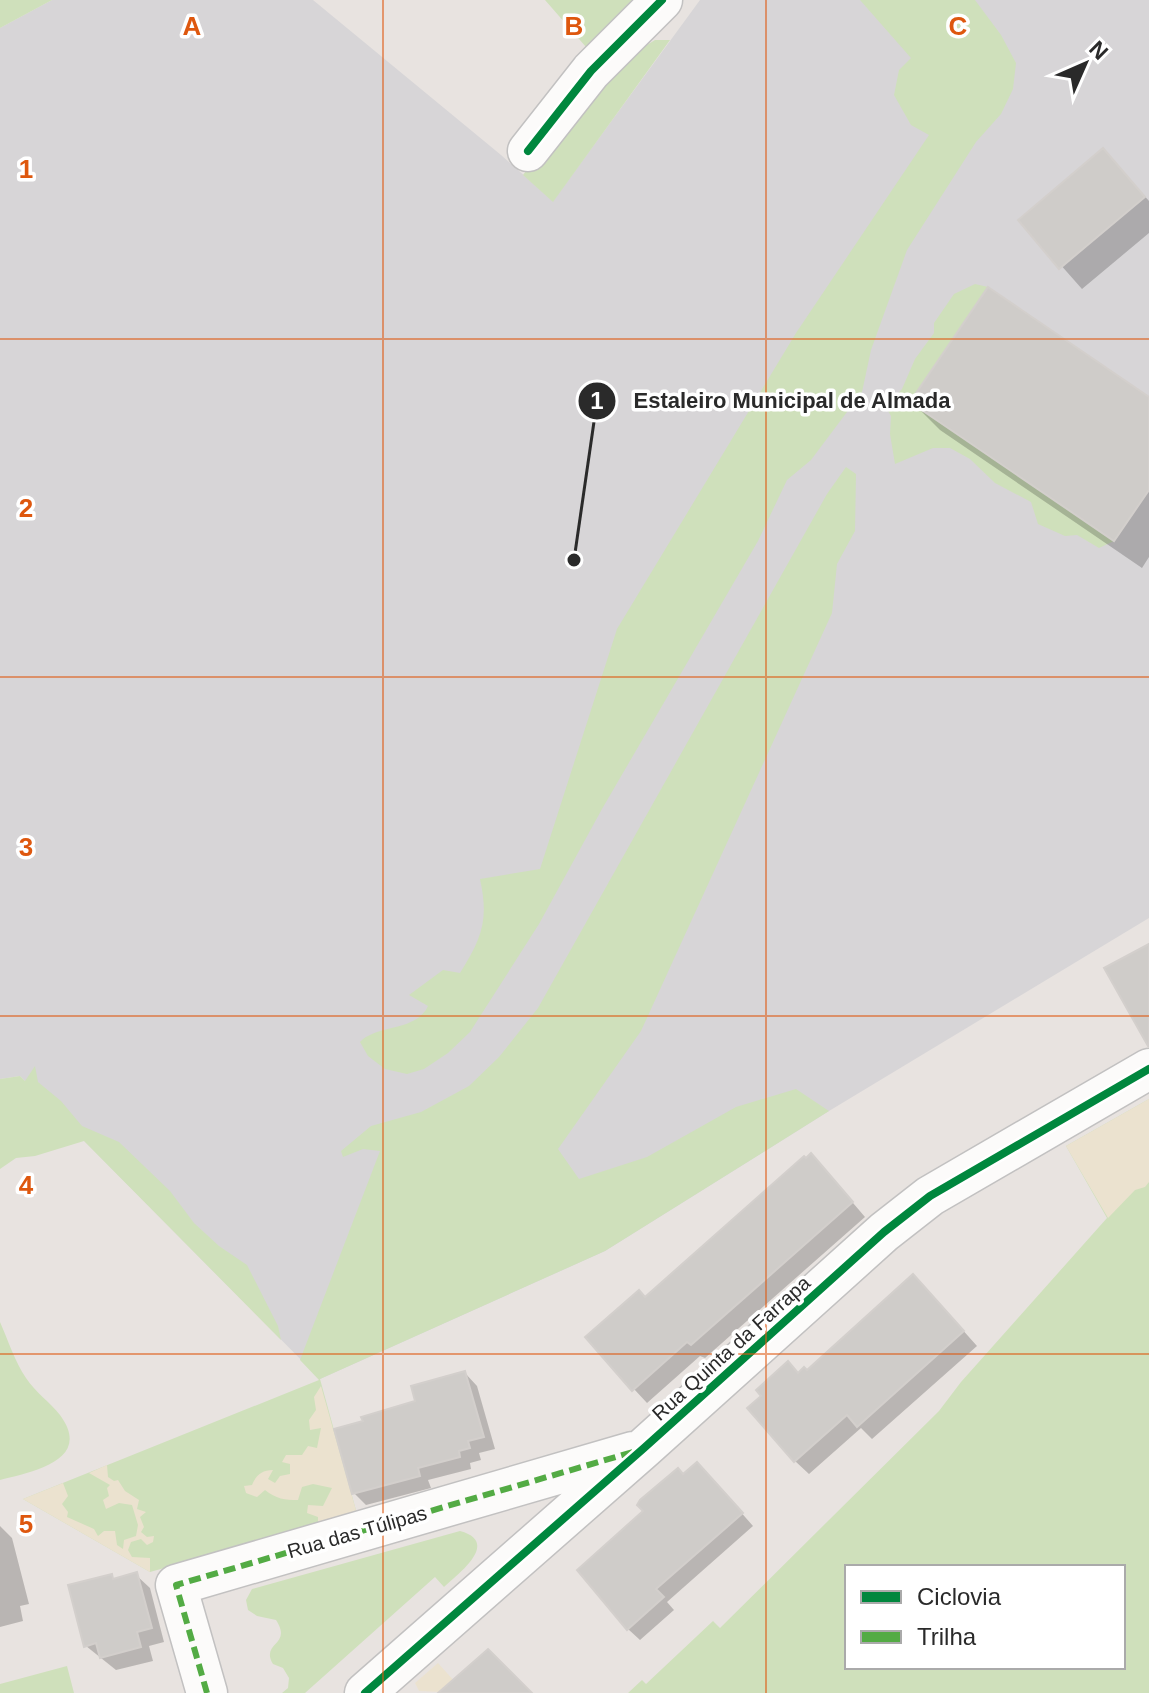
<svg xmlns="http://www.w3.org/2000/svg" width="1149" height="1693" font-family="Helvetica,sans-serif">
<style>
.industrial{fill:#d7d5d7}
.green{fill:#cfe0bb;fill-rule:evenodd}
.sand{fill:#ebe2cf}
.shadow{fill:#0003}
.building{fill:#cfccc9;stroke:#d3cfcc;stroke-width:2}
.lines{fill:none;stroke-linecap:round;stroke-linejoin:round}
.minor-casing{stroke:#c2c1c1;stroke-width:43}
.minor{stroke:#fcfbfa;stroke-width:40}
.quiet{stroke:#53ab44;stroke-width:6;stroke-dasharray:12 6;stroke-linecap:butt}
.cycleway-casing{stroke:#fff;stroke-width:13}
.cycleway{stroke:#00873e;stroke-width:8}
.grid{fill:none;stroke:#de570e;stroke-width:2;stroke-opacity:0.55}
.labels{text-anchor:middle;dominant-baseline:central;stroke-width:7;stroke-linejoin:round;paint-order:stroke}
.street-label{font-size:20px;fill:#2a2a2a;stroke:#fff}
.grid-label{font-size:26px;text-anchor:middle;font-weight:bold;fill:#de570e;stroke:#fff;stroke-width:7;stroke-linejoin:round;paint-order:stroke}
.leader{fill:none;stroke:#2a2a2a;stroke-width:3}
.callout-dot{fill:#2a2a2a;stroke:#fff;stroke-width:3}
.mark-label{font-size:24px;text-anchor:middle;font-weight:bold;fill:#fff}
.callout-label{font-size:22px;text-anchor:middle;font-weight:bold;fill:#2a2a2a;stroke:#fff;stroke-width:7;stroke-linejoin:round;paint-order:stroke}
</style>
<rect width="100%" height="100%" fill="#e8e3e0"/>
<!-- industrial -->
<path class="industrial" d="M 52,0 L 313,0 L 501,155 L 553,201 L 700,0 L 1149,0 L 1149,918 L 829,1111 L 605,1251 L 320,1379 L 20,1076 L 0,1079 L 0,28 Z"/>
<!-- green -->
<path class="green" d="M 0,0 L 52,0 L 0,28 Z
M 545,0 L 632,0 L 586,47 Z
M 860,0 L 975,0 L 1001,35 L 1016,63 L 1013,89 L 1001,114 L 976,142 L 907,250 L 871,350 L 862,392 L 811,460 L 787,480 L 758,541 L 602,809 L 539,924 L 470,1032 L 448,1053 L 424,1069 L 407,1074 L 385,1069 L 368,1056 L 360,1042 C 377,1024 416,1032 428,1006 L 409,995 L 443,970 L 460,973 C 482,938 489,920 480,879 L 540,869 L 617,629 L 796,333 L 929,135 L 911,125 L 894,95 L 899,70 L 911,58 Z
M 655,40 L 670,40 L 553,202 L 523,175 C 559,128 603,70 655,40 Z
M 975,284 L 988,287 L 910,402 L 1114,541 L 1099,548 L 1077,535 L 1065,536 L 1038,524 L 1031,502 L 995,483 L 970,459 L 950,448 L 933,448 L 895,464 L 890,434 L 891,416 L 886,407 L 902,389 L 915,359 L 934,333 L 934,323 L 954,294 Z
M 846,467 L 856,474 L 855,531 L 837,564 L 832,613 L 641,1031 L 558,1149 L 579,1179 L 647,1157 L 736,1107 L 796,1089 L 829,1111 L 605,1251 L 320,1379 L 357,1514 L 150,1572 L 23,1499 L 319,1380 L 300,1360 L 380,1151 L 363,1149 L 343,1157 L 341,1151 L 371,1126 L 421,1112 L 469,1086 L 499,1057 L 538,1008 L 827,494 Z
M 35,1066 L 38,1082 L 61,1101 L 82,1126 L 119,1142 L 170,1191 L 194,1223 L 219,1246 L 247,1265 L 278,1326 L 281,1340 L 84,1141 L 35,1156 L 16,1158 L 0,1169 L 0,1079 L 20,1076 L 25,1081 Z
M 1149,1099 L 1149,1693 L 628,1693 L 642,1680 L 646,1684 L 713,1621 L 720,1628 L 939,1411 L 961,1382 L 1107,1218 L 1066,1146 ZM 847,1567 L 1123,1567 L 1123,1667 L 847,1667 Z
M 0,1322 C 8,1340 15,1362 26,1378 C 35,1392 50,1402 60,1415 C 94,1461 30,1472 0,1480 Z
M 460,1531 C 501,1542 458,1574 444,1587 L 435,1577 L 305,1693 L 282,1693 L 288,1688 L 289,1678 L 283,1668 L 273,1664 C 260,1642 293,1646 276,1620 L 257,1616 L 248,1610 L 246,1600 L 252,1589 Z
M 67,1666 L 74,1693 L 0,1693 L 0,1684 Z"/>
<!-- sand -->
<path class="sand" d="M 1149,1099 L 1149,1182 L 1145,1187 L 1135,1190 L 1108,1218 L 1066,1146 Z
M 321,1386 L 357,1514 L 318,1525 L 318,1517 L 307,1513 L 308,1505 L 323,1506 L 332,1488 L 313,1484 L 302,1487 L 298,1500 C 285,1500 276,1499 265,1490 L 257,1497 L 246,1493 L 244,1486 L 252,1485 C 256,1475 262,1470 273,1470 L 268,1479 L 275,1483 L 280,1476 L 290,1474 L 290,1464 L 282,1462 L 286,1455 L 302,1455 L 308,1446 L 317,1448 L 321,1428 L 310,1430 L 309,1420 L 316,1410 L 314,1397 Z
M 107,1465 L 108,1477 L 114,1481 L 118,1480 L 125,1491 L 139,1500 L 137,1509 L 146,1512 L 140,1517 L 144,1527 L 141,1532 L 147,1537 L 154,1536 L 153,1542 L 147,1545 L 141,1539 L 131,1542 L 128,1550 L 132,1557 L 150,1558 L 150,1572 L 23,1499 L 63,1483 L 68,1496 L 62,1504 L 68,1512 L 67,1517 L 94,1529 L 98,1536 L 104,1531 L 115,1531 L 117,1545 L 123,1549 L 124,1540 L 136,1536 L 138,1525 L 132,1505 L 119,1503 L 106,1509 L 103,1500 L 109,1496 L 107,1488 L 110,1485 L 89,1473 Z
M 438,1663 L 465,1693 L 419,1691 L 415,1683 Z"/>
<!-- shadow -->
<path class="shadow" d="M 1103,150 L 1149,201 L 1149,233 L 1082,289 L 1021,220 Z
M 1149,399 L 1149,557 L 1142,568 L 940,430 L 912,402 Z
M 824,1169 L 865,1217 L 705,1358 L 700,1356 L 647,1403 L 634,1389 L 645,1299 Z
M 927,1290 L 977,1346 L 872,1439 L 861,1428 L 809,1474 L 795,1461 L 798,1375 L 807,1372 Z
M 465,1373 L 477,1386 L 495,1449 L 479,1453 L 481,1460 L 470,1463 L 471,1469 L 428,1480 L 431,1488 L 366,1505 L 354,1493 L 418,1402 Z
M 709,1476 L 753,1526 L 667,1602 L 674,1610 L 640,1640 L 628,1629 L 646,1511 L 683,1477 Z
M 0,1526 L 12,1538 L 29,1604 L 20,1606 L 23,1621 L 0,1627 Z
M 136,1575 L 150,1588 L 164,1642 L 149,1646 L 153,1661 L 116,1670 L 86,1646 L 111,1576 L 115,1580 Z"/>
<!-- building -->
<path class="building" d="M 1103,148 L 1145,197 L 1059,269 L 1018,220 Z
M 988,287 L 1149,397 L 1149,490 L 1114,541 L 910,402 Z
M 1149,944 L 1149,1046 L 1148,1046 L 1104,968 Z
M 811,1153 L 853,1202 L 691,1345 L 687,1342 L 632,1391 L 585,1337 L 639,1290 L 645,1297 L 804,1156 L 806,1158 Z
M 913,1274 L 964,1331 L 857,1427 L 847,1415 L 794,1462 L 747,1408 L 761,1396 L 756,1390 L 788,1361 L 798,1373 L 804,1367 L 807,1370 Z
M 465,1371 L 484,1437 L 468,1441 L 470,1448 L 459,1451 L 460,1457 L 418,1468 L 420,1476 L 352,1494 L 334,1429 L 363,1421 L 361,1417 L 415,1401 L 411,1386 Z
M 697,1462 L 743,1513 L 656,1589 L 664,1597 L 627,1630 L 577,1570 L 643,1511 L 637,1505 L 640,1500 L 678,1468 L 683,1474 Z
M 137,1572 L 152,1628 L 137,1632 L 141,1647 L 100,1658 L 96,1643 L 84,1647 L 68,1585 L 112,1574 L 113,1579 Z
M 488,1649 L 532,1693 L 438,1693 Z"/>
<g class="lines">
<!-- minor casing -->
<g class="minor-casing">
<path id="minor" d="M 528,151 L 591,71 L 662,0
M 207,1693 L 176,1585 L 633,1452
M 365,1693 L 644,1448 L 884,1232 L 930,1196 L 1149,1069"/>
</g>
<!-- minor -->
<use href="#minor" class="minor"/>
<!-- quiet -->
<path class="quiet" d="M 207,1693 L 176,1585 L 633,1452"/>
<!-- cycleway casing -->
<g class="cycleway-casing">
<path id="cycleway" d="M 528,151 L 591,71 L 662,0
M 365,1693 L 644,1448 L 884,1232 L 930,1196 L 1149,1069"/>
</g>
<!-- cycleway -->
<use href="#cycleway" class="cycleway"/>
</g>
<!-- grid -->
<path class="grid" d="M 383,0 L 383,1693M 766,0 L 766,1693M 0,339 L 1149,339M 0,677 L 1149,677M 0,1016 L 1149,1016M 0,1354 L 1149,1354"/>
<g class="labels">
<!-- street labels -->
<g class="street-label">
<text transform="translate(731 1348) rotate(-42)">Rua Quinta da Farrapa</text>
<text transform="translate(357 1532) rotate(-16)">Rua das Túlipas</text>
</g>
</g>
<g class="grid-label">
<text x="192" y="35">A</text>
<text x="574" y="35">B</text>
<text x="958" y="35">C</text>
<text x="26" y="178">1</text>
<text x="26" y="517">2</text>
<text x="26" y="856">3</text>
<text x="26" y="1194">4</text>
<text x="26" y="1533">5</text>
</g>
<!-- callouts -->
<path class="leader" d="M574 560L597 401"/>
<g class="callout-dot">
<circle cx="574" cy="560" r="8"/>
<circle cx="597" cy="401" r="20"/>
</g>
<g class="mark-label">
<text x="597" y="409">1</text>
</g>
<g class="callout-label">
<text x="792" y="408">Estaleiro Municipal de Almada</text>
</g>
<!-- legend -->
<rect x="845" y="1565" width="280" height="104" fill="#ffffff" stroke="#aaaaaa" stroke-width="2"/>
<rect x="861" y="1591" width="40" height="12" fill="#00873e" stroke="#aaaaaa" stroke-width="2"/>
<text x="917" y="1605" font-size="24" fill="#2a2a2a">Ciclovia</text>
<rect x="861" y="1631" width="40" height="12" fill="#53ab44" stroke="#aaaaaa" stroke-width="2"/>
<text x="917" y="1645" font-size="24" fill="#2a2a2a">Trilha</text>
<!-- north arrow -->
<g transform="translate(1085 64) rotate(45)" stroke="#ffffff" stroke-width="6" paint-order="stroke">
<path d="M0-6L14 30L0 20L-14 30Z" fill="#2a2a2a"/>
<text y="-12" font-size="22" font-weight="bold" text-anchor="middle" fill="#2a2a2a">N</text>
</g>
</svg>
